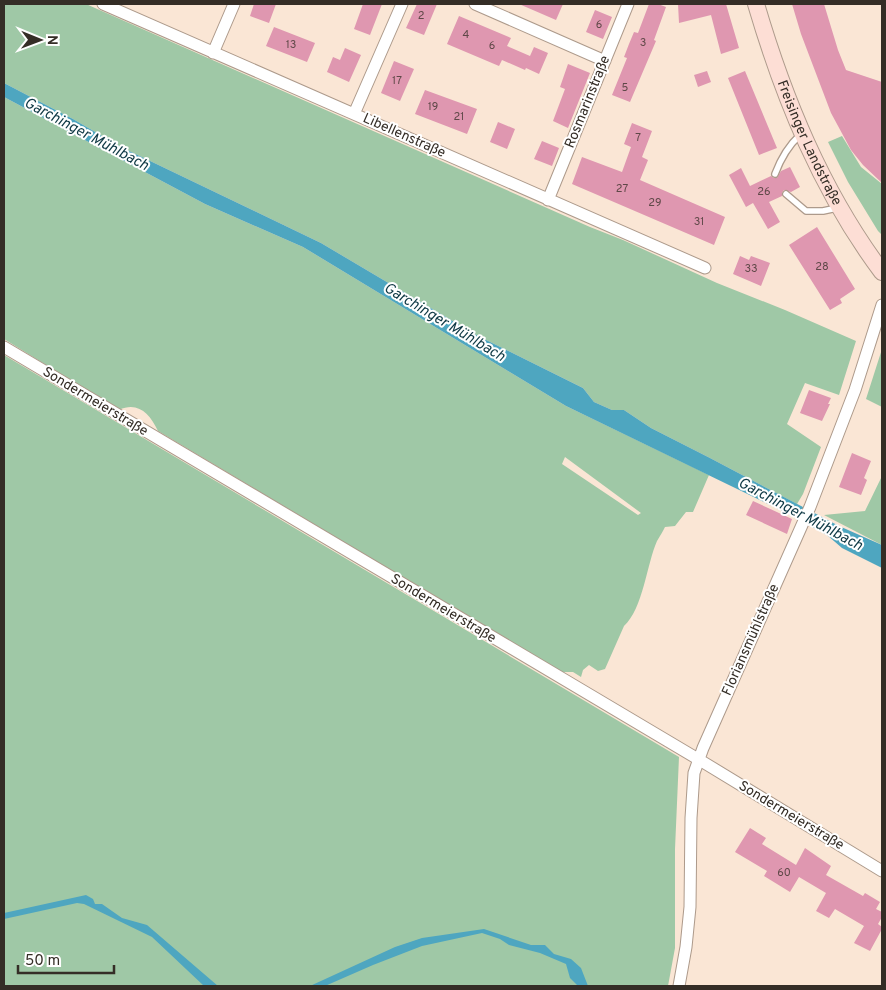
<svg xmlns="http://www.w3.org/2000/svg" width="886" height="990" font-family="Overpass,sans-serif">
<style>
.green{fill:#9fc8a6;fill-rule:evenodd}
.water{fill:#4ea6c0}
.building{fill:#df97b0}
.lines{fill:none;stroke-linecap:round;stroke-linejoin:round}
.service-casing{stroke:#ad9a8b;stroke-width:8}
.minor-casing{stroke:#ad9a8b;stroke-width:13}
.secondary-casing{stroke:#ad9a8b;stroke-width:18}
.service{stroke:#fff;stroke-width:5.5}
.minor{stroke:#fff;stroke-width:11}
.secondary{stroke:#fdded5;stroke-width:16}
.labels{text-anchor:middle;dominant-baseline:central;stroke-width:4;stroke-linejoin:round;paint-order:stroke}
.number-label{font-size:11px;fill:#5f4848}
.street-label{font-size:14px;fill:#342d26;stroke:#fff}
.water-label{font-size:15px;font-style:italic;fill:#0d3743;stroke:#fff}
</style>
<rect width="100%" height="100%" fill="#fae6d5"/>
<!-- green -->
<path class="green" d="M 4,4 L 86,4 L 590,227 L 623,240 L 717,283 L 785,310 L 856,341 L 839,395 L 805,383 L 787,424 L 821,447 L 803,494 L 797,504 L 710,458 L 651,428 L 624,410 L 612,410 L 594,402 L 583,388 L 478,336 L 321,243 L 121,147 L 73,119 L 4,83 Z
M 4,97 L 205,204 L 303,247 L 566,406 L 709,475 L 693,512 L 686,512 L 675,526 L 665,527 C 663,531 660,536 657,541 C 647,563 643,609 624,626 L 605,669 L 598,671 L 589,665 L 583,670 L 581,677 L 573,672 L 561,672 L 158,431 C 150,414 138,401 119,410 L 4,339 ZM 565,457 L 641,513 L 638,515 L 562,464 Z
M 842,136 L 861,167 L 882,184 L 882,235 L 878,231 L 848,182 L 828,142 Z
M 882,349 L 882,407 L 866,399 Z
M 4,355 L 679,757 L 675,849 L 675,948 L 668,986 L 4,986 Z
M 882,476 L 882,545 L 824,515 L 865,511 Z"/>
<!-- water -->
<path class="water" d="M 4,83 L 73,119 L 121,147 L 321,243 L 478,336 L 583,388 L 594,402 L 612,410 L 624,410 L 651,428 L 710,458 L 839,526 L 882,545 L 882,568 L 842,548 L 827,535 L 789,514 L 566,406 L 303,247 L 205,204 L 4,97 Z
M 86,895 L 93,899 L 95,904 L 102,904 L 122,918 L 147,925 L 218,986 L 204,986 L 152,937 L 84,904 L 77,903 L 4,919 L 4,913 Z
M 484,929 L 531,945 L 545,945 L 554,954 L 571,959 L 581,968 L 588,986 L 578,986 L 570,978 L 566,964 L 540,953 L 509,945 L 500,939 L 482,933 L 422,946 L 373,965 L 325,986 L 310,986 L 395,947 L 422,938 Z"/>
<!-- building -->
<path class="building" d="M 254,4 L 276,4 L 269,23 L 250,16 Z
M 363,4 L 382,4 L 370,35 L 354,29 Z
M 417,4 L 437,4 L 424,35 L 406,28 Z
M 519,4 L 563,4 L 556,20 Z
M 649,4 L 658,4 L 666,7 L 654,40 L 656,41 L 630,102 L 612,95 L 627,58 L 624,57 L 629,44 L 634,32 L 638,33 Z
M 678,4 L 726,4 L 739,48 L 721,54 L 711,15 L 679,23 Z
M 792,4 L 824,4 L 838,50 L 846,70 L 882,82 L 882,183 L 863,165 L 851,150 L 831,113 L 801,34 Z
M 595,10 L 612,17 L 603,39 L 586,32 Z
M 459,16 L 511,38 L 507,46 L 530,56 L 534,47 L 548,53 L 539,74 L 526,68 L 525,70 L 502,60 L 499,66 L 447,44 Z
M 274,27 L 315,43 L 307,62 L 266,46 Z
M 345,48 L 361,55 L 349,82 L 327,72 L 333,57 L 340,60 Z
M 394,61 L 414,69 L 400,101 L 381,93 Z
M 568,64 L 590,73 L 568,128 L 553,121 L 565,89 L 560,87 Z
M 707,71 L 711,82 L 698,87 L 694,75 Z
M 745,71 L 777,148 L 759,155 L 728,78 Z
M 425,90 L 477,109 L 467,134 L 415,114 Z
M 498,122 L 515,129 L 507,149 L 490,142 Z
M 632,123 L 652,131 L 642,157 L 648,160 L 640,180 L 725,217 L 714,245 L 572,184 L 582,157 L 622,172 L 631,147 L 624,144 Z
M 542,141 L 559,148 L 552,166 L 534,159 Z
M 790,167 L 800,187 L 791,192 L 784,190 L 782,193 L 782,196 L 769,202 L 780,222 L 768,229 L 753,203 L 746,207 L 729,175 L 741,168 L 750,186 L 771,176 L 774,178 L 777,178 L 781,171 Z
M 817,227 L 855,289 L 840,299 L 842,303 L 830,310 L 789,245 Z
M 740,256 L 749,260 L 751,256 L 770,263 L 761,286 L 733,274 Z
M 809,390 L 831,398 L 828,404 L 830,404 L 822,421 L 800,413 Z
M 852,453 L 871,461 L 864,478 L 867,480 L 861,495 L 839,487 Z
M 753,501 L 792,519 L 787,534 L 746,515 Z
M 750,828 L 766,838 L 762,844 L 796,865 L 805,848 L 831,866 L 826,875 L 863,896 L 865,893 L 880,902 L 876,909 L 882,912 L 882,917 L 878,924 L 882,927 L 882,929 L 870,951 L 854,943 L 864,926 L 835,909 L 829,918 L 816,911 L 826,893 L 799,877 L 790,892 L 764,876 L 767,871 L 735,852 Z"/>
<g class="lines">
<!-- service casing -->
<g class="service-casing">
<path id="service" d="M 775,174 C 781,158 788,146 800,135
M 786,194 L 806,211 L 823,211 L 837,208"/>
</g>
<!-- minor casing -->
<g class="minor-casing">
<path id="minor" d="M 103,4 L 705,268
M 475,4 L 605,61
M 213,53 L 234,4
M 354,114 L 402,4
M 548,200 L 628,4
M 4,347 L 698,759 L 882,871
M 679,986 L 686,947 L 690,907 L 691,818 L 694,773 L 703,748 L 810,507 L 855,390 L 882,305"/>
</g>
<!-- secondary casing -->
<g class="secondary-casing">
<g id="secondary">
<path id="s1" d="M 756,4 C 784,99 822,192 882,272"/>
</g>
</g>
<!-- service -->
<use href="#service" class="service"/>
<!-- minor -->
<use href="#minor" class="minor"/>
<!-- secondary -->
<use href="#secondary" class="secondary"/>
</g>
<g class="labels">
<!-- number labels -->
<g class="number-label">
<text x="421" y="16">2</text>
<text x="599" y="25">6</text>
<text x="466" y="35">4</text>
<text x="643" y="43">3</text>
<text x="291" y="45">13</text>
<text x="492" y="46">6</text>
<text x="397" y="81">17</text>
<text x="625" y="88">5</text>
<text x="433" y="107">19</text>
<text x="459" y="117">21</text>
<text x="638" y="138">7</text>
<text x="622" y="189">27</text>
<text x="764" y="192">26</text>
<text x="655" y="203">29</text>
<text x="699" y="222">31</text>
<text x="822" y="267">28</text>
<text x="751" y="269">33</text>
<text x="784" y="873">60</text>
</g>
<!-- street labels -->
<g class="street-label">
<text transform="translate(588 102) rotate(-68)">Rosmarinstraße</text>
<text transform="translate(404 136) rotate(24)">Libellenstraße</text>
<text stroke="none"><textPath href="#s1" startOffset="149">Freisinger Landstraße</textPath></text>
<text transform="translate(95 402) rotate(31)">Sondermeierstraße</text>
<text transform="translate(443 609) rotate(31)">Sondermeierstraße</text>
<text transform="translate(751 640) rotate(-66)">Floriansmühlstraße</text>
<text transform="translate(791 816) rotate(31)">Sondermeierstraße</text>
</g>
<!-- water labels -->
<g class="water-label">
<text transform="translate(86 135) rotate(28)">Garchinger Mühlbach</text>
<text transform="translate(444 323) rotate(31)">Garchinger Mühlbach</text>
<text transform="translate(800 515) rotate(28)">Garchinger Mühlbach</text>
</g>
</g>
<!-- border -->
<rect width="886" height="990" fill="none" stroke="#342d26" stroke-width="10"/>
<!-- north arrow -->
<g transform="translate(40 40) rotate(91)" stroke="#ffffff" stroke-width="4" paint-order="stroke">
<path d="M0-4L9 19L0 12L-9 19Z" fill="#342d26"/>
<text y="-8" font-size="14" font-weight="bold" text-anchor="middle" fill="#342d26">N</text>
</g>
<!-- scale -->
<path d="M18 965v8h96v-8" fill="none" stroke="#342d26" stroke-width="2.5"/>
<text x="25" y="965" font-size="15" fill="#342d26" stroke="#ffffff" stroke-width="4" paint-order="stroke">50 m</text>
</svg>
